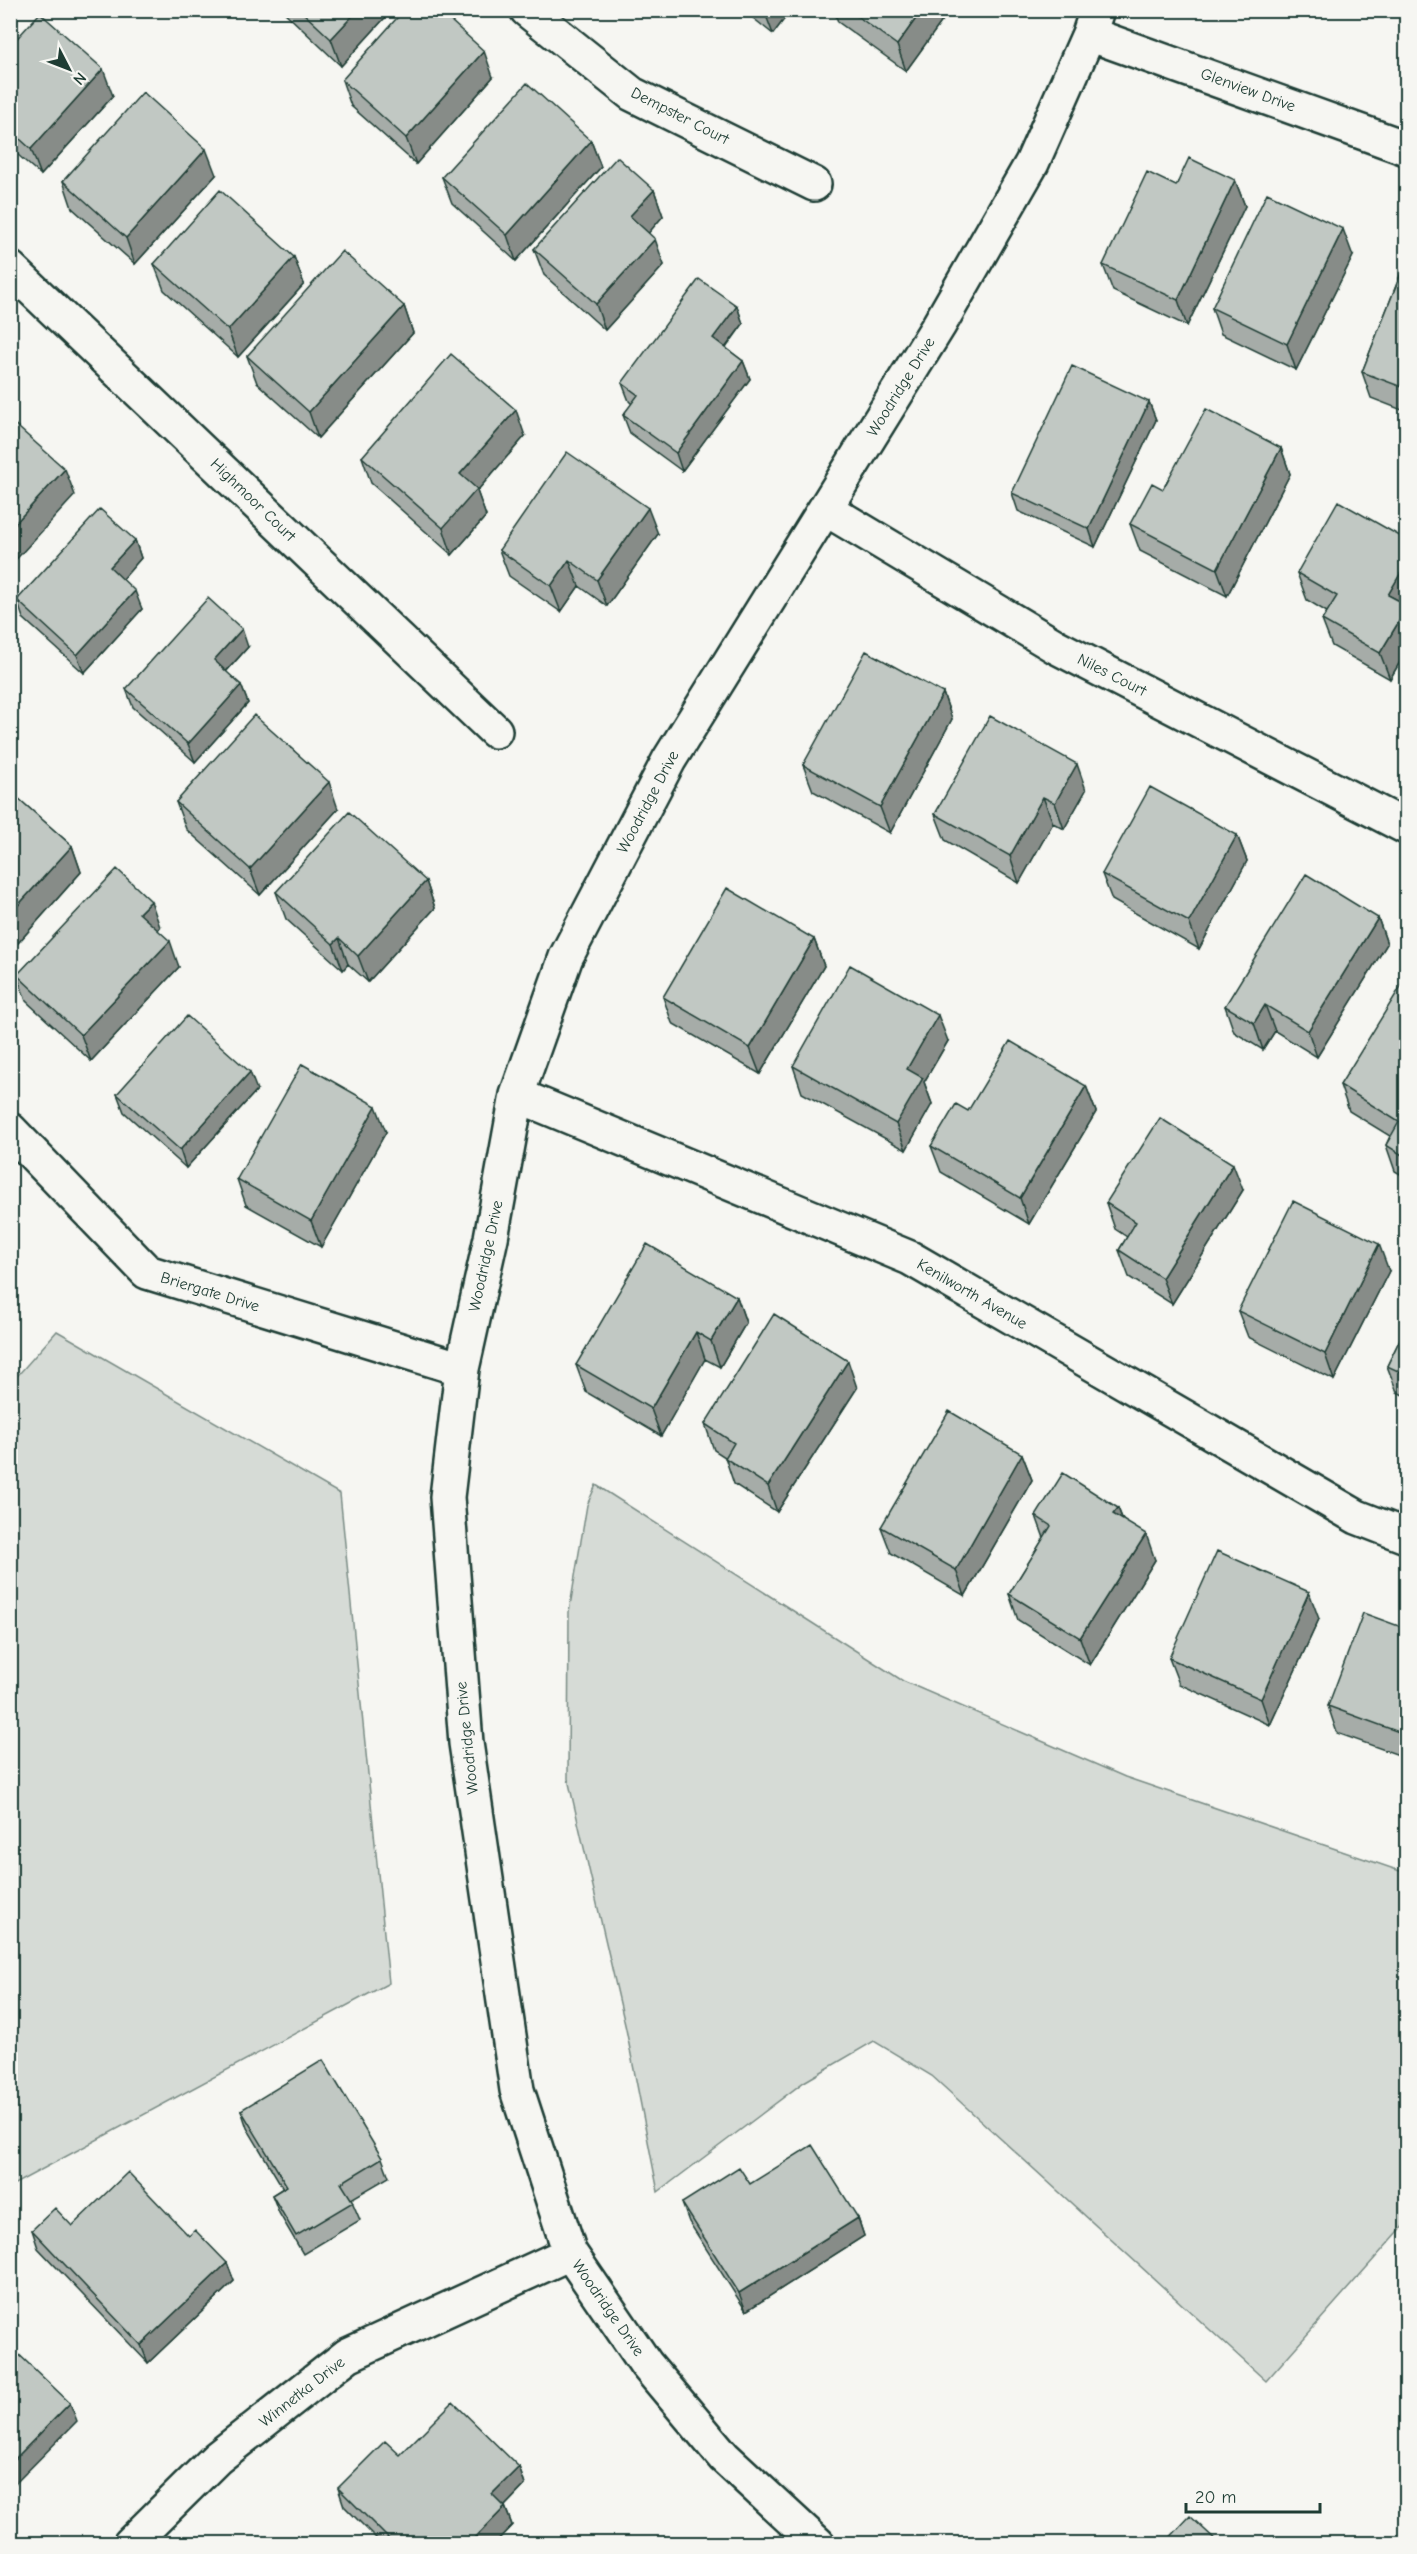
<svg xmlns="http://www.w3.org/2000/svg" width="1417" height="2554" font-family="'Comic Neue',sans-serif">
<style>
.green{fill:#d6dbd6;stroke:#7a8c85;stroke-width:1.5}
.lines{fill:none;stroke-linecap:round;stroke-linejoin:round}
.minor-casing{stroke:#1f3d34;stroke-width:38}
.minor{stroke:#f6f6f2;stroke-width:33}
.wall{fill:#a6aca8;stroke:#1f3d34;stroke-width:1.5}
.shaded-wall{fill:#878c88;stroke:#1f3d34;stroke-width:1.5}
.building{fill:#c1c8c3;stroke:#1f3d34;stroke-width:1.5}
.labels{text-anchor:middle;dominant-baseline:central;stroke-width:4.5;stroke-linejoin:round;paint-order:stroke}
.street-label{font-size:16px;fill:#1f3d34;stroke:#f6f6f2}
</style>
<rect width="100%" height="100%" fill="#f6f6f2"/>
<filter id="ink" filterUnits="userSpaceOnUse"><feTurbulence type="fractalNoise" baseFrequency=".0167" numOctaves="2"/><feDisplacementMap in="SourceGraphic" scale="12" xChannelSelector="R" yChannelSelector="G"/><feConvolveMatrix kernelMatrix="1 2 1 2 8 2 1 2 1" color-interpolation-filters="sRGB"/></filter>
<g filter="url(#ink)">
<!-- green -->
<path class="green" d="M 57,1331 L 340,1494 L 389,1983 L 11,2186 L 11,1383 Z
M 596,1485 L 903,1681 L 1125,1777 L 1406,1873 L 1406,2223 L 1266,2381 L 932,2076 L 874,2041 L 804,2082 L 658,2192 L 626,2029 L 568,1779 L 569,1612 L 587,1505 Z"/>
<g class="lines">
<!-- minor casing -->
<g class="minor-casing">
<path id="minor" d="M 527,10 L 632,94 L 814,184
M 1089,34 L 1406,148
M 10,268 L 495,731
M 826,509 L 1055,646 L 1406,827
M 517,1095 L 910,1258 L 1357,1517 L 1406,1536
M 10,1130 L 147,1272 L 462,1369
M 130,2544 L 217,2458 L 348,2355 L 570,2253
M 818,2544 L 724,2457 L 646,2364 L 570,2253 L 517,2090 L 466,1743 L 447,1497 L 462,1369 L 491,1238 L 517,1095 L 566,957 L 669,760 L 939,325 L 1032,163 L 1089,34 L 1097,10"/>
</g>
<!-- minor -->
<use href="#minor" class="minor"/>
</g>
<!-- wall -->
<path class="wall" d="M 282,10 L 392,10 L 341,66 Z
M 743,10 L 791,10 L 773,34 Z
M 834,10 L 950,10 L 906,71 L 838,22 Z
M 10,46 L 113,96 L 41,175 L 10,148 Z
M 493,77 L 416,164 L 351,106 L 342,80 Z
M 591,141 L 601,167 L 516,261 L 452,203 L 442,177 Z
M 216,175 L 135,264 L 72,208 L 63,181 Z
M 1235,180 L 1245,206 L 1187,326 L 1113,291 L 1103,265 L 1176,186 Z
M 654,190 L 663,216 L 648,233 L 664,265 L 605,330 L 544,275 L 534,249 Z
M 1353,256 L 1296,370 L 1221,334 L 1212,308 Z
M 294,257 L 304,284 L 238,357 L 164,290 L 154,264 Z
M 1407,258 L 1407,412 L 1371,398 L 1362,372 Z
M 404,306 L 413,333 L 318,438 L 257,383 L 247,356 Z
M 737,306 L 743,324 L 726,348 L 743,361 L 750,379 L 682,471 L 630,433 L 623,415 L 632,404 L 629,401 L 622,383 Z
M 1149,402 L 1156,420 L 1095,547 L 1018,511 L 1012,493 Z
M 525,436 L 477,491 L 486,516 L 452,555 L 371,483 L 362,457 Z
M 1281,448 L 1290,474 L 1227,596 L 1140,551 L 1130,524 L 1163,489 Z
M 658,534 L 607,606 L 579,586 L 561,612 L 509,576 L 499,550 Z
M 135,540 L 141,558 L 122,579 L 142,609 L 84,673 L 23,618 L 17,600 Z
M 1407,540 L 1407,650 L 1390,679 L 1332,646 L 1322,620 L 1327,612 L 1307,600 L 1297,573 Z
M 248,647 L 226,672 L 241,685 L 248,703 L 195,762 L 133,707 L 126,689 Z
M 943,693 L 952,719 L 890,833 L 813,791 L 803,765 Z
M 1086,790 L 1064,829 L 1053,823 L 1019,883 L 945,840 L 935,814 Z
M 10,791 L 72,846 L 81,872 L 18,943 L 10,936 Z
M 176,802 L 338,809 L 260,895 L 186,829 Z
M 1237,835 L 1247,861 L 1199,949 L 1112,900 L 1102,874 Z
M 426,881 L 435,908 L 368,982 L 348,964 L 343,970 L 286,919 L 276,892 Z
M 1378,918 L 1387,944 L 1317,1057 L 1275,1031 L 1263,1050 L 1234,1032 L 1225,1006 Z
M 160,927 L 158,930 L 179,967 L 91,1061 L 26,1001 L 17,975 Z
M 814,939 L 824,966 L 760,1074 L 672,1023 L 663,997 Z
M 1407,990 L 1407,1178 L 1395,1171 L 1386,1145 L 1390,1136 L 1349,1111 L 1340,1085 Z
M 948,1041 L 924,1082 L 932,1104 L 906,1150 L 802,1093 L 793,1066 Z
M 1086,1086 L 1096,1112 L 1029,1224 L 941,1172 L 931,1146 L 968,1111 Z
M 257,1090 L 186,1168 L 124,1112 L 117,1094 Z
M 386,1132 L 321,1247 L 246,1205 L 237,1179 Z
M 1243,1190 L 1172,1304 L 1129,1277 L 1119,1250 L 1127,1237 L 1115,1229 L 1106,1203 Z
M 1389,1271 L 1334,1380 L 1248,1337 L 1238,1311 Z
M 737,1297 L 746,1323 L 720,1367 L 705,1359 L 661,1436 L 586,1392 L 576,1365 Z
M 1407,1325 L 1407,1397 L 1397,1392 L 1387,1366 Z
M 857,1388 L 777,1512 L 734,1484 L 725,1457 L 714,1450 L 705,1424 Z
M 1022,1454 L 1032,1480 L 965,1596 L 891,1553 L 881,1527 Z
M 1118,1508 L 1123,1520 L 1155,1560 L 1090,1665 L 1018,1620 L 1009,1594 L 1044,1538 L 1036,1516 Z
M 1319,1619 L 1270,1725 L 1179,1684 L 1169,1658 Z
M 1407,1629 L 1407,1758 L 1337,1733 L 1328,1706 Z
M 241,2110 L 382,2158 L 389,2177 L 351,2199 L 360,2220 L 303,2254 L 279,2213 L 272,2195 L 283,2188 L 247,2128 Z
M 750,2184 L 858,2218 L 864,2236 L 746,2311 L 689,2222 L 682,2203 Z
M 72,2226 L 227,2263 L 234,2281 L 148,2363 L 38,2248 L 32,2230 Z
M 400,2455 L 519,2467 L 525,2485 L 505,2506 L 512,2525 L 494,2544 L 382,2544 L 344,2506 L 338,2488 Z"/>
<!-- shaded-wall -->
<path class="shaded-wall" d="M 358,10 L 392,10 L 341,66 L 331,39 Z
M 764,10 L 791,10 L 773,34 Z
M 922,10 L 950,10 L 906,71 L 897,45 Z
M 484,51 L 493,77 L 416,164 L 406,138 Z
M 103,69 L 113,96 L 41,175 L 31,149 Z
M 591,141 L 601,167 L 516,261 L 507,235 Z
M 206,149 L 216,175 L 135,264 L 126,238 Z
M 1235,180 L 1245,206 L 1187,326 L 1178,300 Z
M 654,190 L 663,216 L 640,243 L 630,216 Z
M 1343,229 L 1353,256 L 1296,370 L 1287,344 Z
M 655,239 L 664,265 L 605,330 L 596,304 Z
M 294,257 L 304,284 L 238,357 L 228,330 Z
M 404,306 L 413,333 L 318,438 L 309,412 Z
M 737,306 L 743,324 L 719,356 L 713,338 Z
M 743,361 L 750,379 L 682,471 L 676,453 Z
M 1149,402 L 1156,420 L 1095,547 L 1089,529 Z
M 516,410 L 525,436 L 477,491 L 486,516 L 452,555 L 443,528 L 460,474 Z
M 1281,448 L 1290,474 L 1227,596 L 1217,569 Z
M 65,469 L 75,495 L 10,566 L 10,529 Z
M 648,508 L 658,534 L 607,606 L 597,580 Z
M 135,540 L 141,558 L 117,586 L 110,567 Z
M 569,560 L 579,586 L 561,612 L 551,586 Z
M 1407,562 L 1407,605 L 1388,595 Z
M 135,591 L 142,609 L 84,673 L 77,655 Z
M 1407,608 L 1407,650 L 1390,679 L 1380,653 Z
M 242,629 L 248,647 L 220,678 L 214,660 Z
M 241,685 L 248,703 L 195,762 L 188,744 Z
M 943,693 L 952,719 L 890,833 L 880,807 Z
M 1077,764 L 1086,790 L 1064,829 L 1055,803 Z
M 329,782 L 338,809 L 260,895 L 250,869 Z
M 1043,797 L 1053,823 L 1019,883 L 1010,856 Z
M 1237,835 L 1247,861 L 1199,949 L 1189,922 Z
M 72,846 L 81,872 L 18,943 L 10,923 L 10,914 Z
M 426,881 L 435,908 L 368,982 L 358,956 Z
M 151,901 L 160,927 L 149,939 L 139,913 Z
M 1378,918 L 1387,944 L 1317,1057 L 1308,1031 Z
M 339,938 L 348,964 L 343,970 L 333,944 Z
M 814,939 L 824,966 L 760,1074 L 750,1048 Z
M 170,941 L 179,967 L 91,1061 L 81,1035 Z
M 1265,1005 L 1275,1031 L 1263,1050 L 1254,1023 Z
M 938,1015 L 948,1041 L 924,1082 L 932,1104 L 906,1150 L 896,1124 L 907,1069 Z
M 250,1072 L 257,1090 L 186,1168 L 180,1150 Z
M 1086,1086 L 1096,1112 L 1029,1224 L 1020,1198 Z
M 376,1106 L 386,1132 L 321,1247 L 311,1221 Z
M 1233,1164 L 1243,1190 L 1172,1304 L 1162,1278 Z
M 1379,1244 L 1389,1271 L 1334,1380 L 1325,1354 Z
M 737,1297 L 746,1323 L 720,1367 L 711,1341 Z
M 696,1332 L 705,1359 L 661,1436 L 651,1409 Z
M 848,1361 L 857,1388 L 777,1512 L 768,1486 Z
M 1022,1454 L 1032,1480 L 965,1596 L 956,1570 Z
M 1118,1508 L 1128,1534 L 1113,1514 Z
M 1146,1534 L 1155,1560 L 1090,1665 L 1080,1638 Z
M 1309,1592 L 1319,1619 L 1270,1725 L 1261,1699 Z
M 858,2218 L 864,2236 L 746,2311 L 739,2293 Z
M 227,2263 L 234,2281 L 148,2363 L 141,2345 Z
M 70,2403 L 77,2421 L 10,2489 L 10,2464 Z
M 519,2467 L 525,2485 L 499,2512 L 492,2494 Z
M 505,2507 L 512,2525 L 494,2544 L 469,2544 Z"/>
<!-- building -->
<path class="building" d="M 300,10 L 358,10 L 331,39 Z
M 404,10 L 439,10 L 484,51 L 406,138 L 342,80 Z
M 849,10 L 922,10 L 897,45 Z
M 40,13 L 103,69 L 31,149 L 10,130 L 10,46 Z
M 527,83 L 591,141 L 507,235 L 442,177 Z
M 143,92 L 206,149 L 126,238 L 63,181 Z
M 617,157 L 654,190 L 630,216 L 655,239 L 596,304 L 534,249 Z
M 1189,158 L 1235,180 L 1178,300 L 1103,265 L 1147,172 L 1176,186 Z
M 220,190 L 294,257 L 228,330 L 154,264 Z
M 1267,193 L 1343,229 L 1287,344 L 1212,308 Z
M 342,251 L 404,306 L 309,412 L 247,356 Z
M 1407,258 L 1407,389 L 1362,372 Z
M 699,279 L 737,306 L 713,338 L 743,361 L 676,453 L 623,415 L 638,395 L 622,383 Z
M 451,354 L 516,410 L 460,474 L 477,489 L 443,528 L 362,457 Z
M 1072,366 L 1149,402 L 1089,529 L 1012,493 Z
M 1206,409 L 1281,448 L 1217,569 L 1130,524 L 1152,483 L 1163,489 Z
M 10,420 L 65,469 L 10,529 Z
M 567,452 L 648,508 L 597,580 L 569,560 L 551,586 L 499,550 Z
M 1338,501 L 1407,540 L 1407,562 L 1388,595 L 1407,605 L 1407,608 L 1380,653 L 1322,620 L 1337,596 L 1297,573 Z
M 100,509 L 135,540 L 110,567 L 135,591 L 77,655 L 17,600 Z
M 208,598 L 242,629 L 214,660 L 241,685 L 188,744 L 126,689 Z
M 866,651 L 943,693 L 880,807 L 803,765 Z
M 254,715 L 329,782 L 250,869 L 176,802 Z
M 990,716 L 1077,764 L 1055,803 L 1043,797 L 1010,856 L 935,814 Z
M 1150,787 L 1237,835 L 1189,922 L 1102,874 Z
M 10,791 L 72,846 L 10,914 Z
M 349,812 L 426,881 L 358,956 L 339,938 L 333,944 L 276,892 Z
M 117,869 L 151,901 L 139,913 L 170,941 L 81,1035 L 17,975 Z
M 1306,874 L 1378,918 L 1308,1031 L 1265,1005 L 1254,1023 L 1225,1006 Z
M 727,888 L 814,939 L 750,1048 L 663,997 Z
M 850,965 L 938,1015 L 907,1069 L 923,1078 L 896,1124 L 793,1066 Z
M 1401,986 L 1407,990 L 1407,1158 L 1386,1145 L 1399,1122 L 1340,1085 Z
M 187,1016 L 250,1072 L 180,1150 L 117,1094 Z
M 1010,1041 L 1086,1086 L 1020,1198 L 931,1146 L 956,1104 L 968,1111 Z
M 302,1064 L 376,1106 L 311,1221 L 237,1179 Z
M 1160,1118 L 1233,1164 L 1162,1278 L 1119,1250 L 1136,1222 L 1106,1203 Z
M 1293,1201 L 1379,1244 L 1325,1354 L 1238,1311 Z
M 647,1244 L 737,1297 L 711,1341 L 696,1332 L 651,1409 L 576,1365 Z
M 774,1314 L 848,1361 L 768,1486 L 725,1458 L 734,1443 L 705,1424 Z
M 1407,1325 L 1407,1375 L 1387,1366 Z
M 949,1411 L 1022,1454 L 956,1570 L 881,1527 Z
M 1063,1473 L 1118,1508 L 1113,1514 L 1146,1534 L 1080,1638 L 1009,1594 L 1051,1526 L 1036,1516 Z
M 1217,1551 L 1309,1592 L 1261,1699 L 1169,1658 Z
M 1363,1613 L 1407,1629 L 1407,1735 L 1328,1706 Z
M 323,2060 L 382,2158 L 341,2183 L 353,2202 L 296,2236 L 272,2195 L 287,2186 L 241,2110 Z
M 812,2145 L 858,2218 L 739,2293 L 682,2203 L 739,2167 L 750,2184 Z
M 128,2172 L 189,2236 L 195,2230 L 227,2263 L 141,2345 L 32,2230 L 55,2208 L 72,2226 Z
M 10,2346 L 70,2403 L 10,2464 Z
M 453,2402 L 519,2467 L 492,2494 L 505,2507 L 469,2544 L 394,2544 L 338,2488 L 385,2441 L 400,2455 Z
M 1190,2516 L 1220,2544 L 1164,2544 Z
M 255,2538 L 261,2544 L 251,2544 Z"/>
</g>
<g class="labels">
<!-- street labels -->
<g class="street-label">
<text transform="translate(1248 90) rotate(20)">Glenview Drive</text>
<text transform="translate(680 116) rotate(27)">Dempster Court</text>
<text transform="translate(901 387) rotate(-58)">Woodridge Drive</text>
<text transform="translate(253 500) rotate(44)">Highmoor Court</text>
<text transform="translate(1112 675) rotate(27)">Niles Court</text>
<text transform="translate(648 802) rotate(-62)">Woodridge Drive</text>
<text transform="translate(486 1256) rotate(-78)">Woodridge Drive</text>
<text transform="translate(210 1292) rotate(17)">Briergate Drive</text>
<text transform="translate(972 1294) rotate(30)">Kenilworth Avenue</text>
<text transform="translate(467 1738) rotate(-96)">Woodridge Drive</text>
<text transform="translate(608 2308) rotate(55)">Woodridge Drive</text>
<text transform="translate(302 2392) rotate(-38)">Winnetka Drive</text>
</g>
</g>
<!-- margin -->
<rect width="1417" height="2554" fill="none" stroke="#f6f6f2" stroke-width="36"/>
<rect x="18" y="18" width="1381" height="2518" fill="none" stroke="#1f3d34" stroke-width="2" filter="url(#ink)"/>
<!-- north arrow -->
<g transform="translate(69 69) rotate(132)" stroke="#f6f6f2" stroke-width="4.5" paint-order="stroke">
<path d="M0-4.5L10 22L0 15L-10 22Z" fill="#1f3d34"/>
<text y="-9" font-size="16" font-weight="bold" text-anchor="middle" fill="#1f3d34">N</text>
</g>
<!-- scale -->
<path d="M1186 2503v9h134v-9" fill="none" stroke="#1f3d34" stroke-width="3"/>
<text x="1195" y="2503" font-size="18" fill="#1f3d34" stroke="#f6f6f2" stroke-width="4.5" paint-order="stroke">20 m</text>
</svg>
